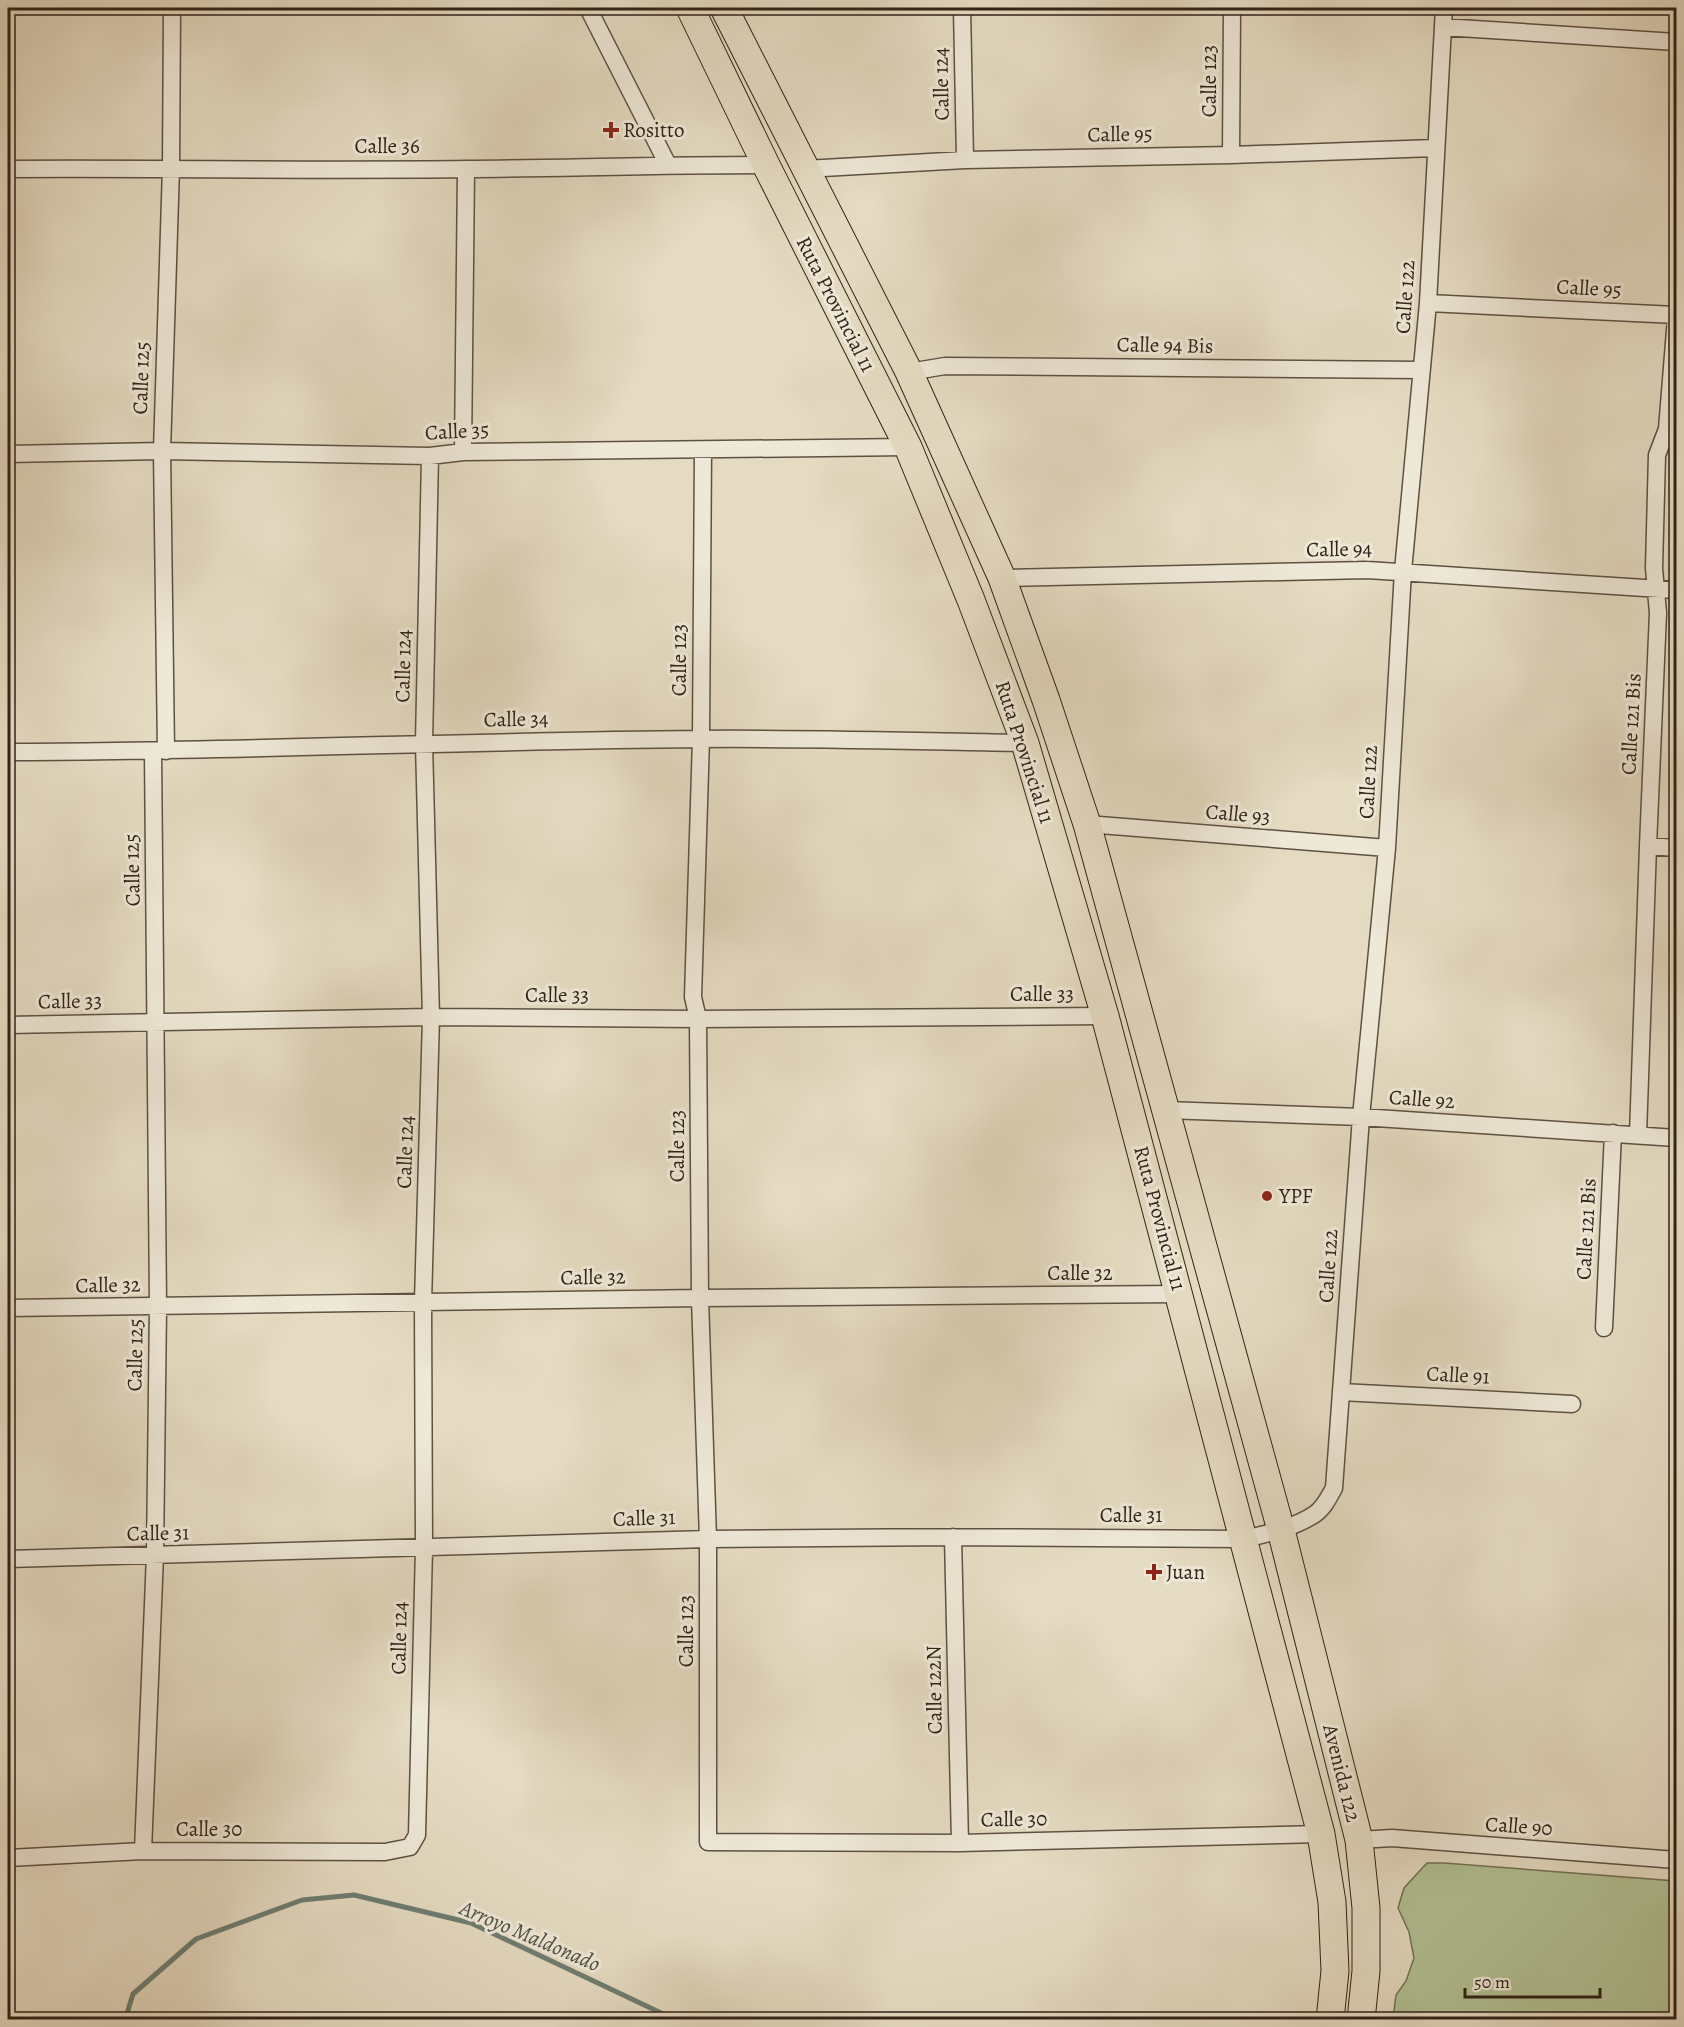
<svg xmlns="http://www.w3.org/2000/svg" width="1684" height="2027" font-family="Alegreya,serif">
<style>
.green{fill:#b2c195;stroke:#727256;stroke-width:1.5}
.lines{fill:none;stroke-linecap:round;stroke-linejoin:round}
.stream{stroke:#6e7e73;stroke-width:5}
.street-casing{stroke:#5e5142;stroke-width:19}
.primary-casing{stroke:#312317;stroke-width:29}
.street{stroke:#eee8d7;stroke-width:16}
.primary{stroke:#e5dbc2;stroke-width:27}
.poi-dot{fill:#8f2418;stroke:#eee8d7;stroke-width:2}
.labels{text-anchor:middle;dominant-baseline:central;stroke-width:6;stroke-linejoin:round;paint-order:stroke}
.street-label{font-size:21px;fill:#312317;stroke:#eee8d7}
.poi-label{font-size:21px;fill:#312317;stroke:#eee8d7;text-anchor:start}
.water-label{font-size:22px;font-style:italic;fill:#4f5145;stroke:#eee8d7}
</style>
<rect width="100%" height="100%" fill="#e5dbc2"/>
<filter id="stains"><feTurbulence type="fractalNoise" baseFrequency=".00333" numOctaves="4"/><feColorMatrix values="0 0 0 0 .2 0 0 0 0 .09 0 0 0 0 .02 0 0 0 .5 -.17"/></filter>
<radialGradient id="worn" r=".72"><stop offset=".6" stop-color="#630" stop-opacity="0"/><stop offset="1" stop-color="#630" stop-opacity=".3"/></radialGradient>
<!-- green -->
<path class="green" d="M 1427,1863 L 1444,1863 L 1676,1881 L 1676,2019 L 1393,2019 L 1396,1995 L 1406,1981 L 1414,1958 L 1409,1932 L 1398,1908 L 1404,1888 Z"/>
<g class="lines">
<!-- stream -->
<path class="stream" d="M 125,2020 L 133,1994 L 196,1939 L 302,1900 L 354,1895 L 471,1923 L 676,2020"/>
<!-- street casing -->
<g class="street-casing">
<path id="street" d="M 588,8 L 668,165
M 962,8 L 965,160
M 1443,27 L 1676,42
M 1231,155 L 1232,8
M 8,169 C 160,168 313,171 466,169 C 566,168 666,165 766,165
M 805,169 L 965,160 L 1231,155 L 1435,148
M 1428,303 L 1676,315
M 909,372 L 945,366 L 1421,370
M 703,450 L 701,739 L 693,997 L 698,1019 L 700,1298 L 708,1539 L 708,1842 L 960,1843 L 1321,1834
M 463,452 L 466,169
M 8,454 L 162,451 L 430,456 L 463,452 L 908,447
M 1002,578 L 1367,570 L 1676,590
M 166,751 L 162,451 L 171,168 L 172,8
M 8,752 C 238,751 468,741 698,739 C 807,738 916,741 1025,743
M 1087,824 L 1387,848
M 1648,846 L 1676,848
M 8,1025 L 431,1017 L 698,1019 L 1105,1016
M 1165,1110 L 1361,1117 L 1676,1138
M 1638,1135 L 1648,846 L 1658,613 L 1654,568 L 1657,455 L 1667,429 L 1676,318
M 8,1308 L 700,1298 L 1180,1294
M 1604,1328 L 1613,1133
M 1341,1392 L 1572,1404
M 953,1537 L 960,1843
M 8,1559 L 708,1539 L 953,1537 L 1245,1539 C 1269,1533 1294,1528 1315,1514 C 1324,1508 1329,1497 1334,1488 L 1361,1117 L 1387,848 L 1403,571 L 1428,303 L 1444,8
M 1359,1840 L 1392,1838 L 1676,1860
M 143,1851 L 155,1555 L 158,1307 L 153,751
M 8,1858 L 143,1851 L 385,1852 L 410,1847 L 417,1835 L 424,1548 L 423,1302 L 431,1017 L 424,743 L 430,456"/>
</g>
<!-- primary casing -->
<g class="primary-casing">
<path id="primary" d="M 690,8 L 766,165 L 908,447 L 971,600 L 1025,743 L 1105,1016 L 1321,1834 L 1332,1902 L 1335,1971 L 1330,2020
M 724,8 L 909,372 L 1002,578 L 1046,700 L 1087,824 L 1281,1530 L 1359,1840 L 1366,1908 L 1366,1971 L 1361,2020"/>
</g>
<!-- street -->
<use href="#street" class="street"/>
<!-- primary -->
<use href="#primary" class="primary"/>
</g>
<!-- markers -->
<g class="poi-dot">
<path d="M608 121h6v6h6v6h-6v6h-6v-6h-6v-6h6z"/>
<circle cx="1267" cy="1196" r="6"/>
<path d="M1151 1563h6v6h6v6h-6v6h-6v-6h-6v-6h6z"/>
</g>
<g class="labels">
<!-- street labels -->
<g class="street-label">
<text transform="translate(1209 81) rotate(-90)">Calle 123</text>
<text transform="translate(941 84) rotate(-91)">Calle 124</text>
<text transform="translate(1120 134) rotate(-1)">Calle 95</text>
<text x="387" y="146">Calle 36</text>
<text transform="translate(1589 288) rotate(3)">Calle 95</text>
<text transform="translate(1405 297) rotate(-86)">Calle 122</text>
<text transform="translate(836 304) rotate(63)">Ruta Provincial 11</text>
<text transform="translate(1165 345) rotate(1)">Calle 94 Bis</text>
<text transform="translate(141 378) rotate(-88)">Calle 125</text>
<text transform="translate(457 431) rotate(-3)">Calle 35</text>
<text transform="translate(1339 549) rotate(-1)">Calle 94</text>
<text transform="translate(679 660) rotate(-90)">Calle 123</text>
<text transform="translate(403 666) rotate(-89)">Calle 124</text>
<text transform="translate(516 719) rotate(-1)">Calle 34</text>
<text transform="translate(1631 724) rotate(-87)">Calle 121 Bis</text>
<text transform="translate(1025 752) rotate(72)">Ruta Provincial 11</text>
<text transform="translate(1368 782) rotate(-87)">Calle 122</text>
<text transform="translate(1238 814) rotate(5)">Calle 93</text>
<text transform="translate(132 870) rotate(-91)">Calle 125</text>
<text x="1042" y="994">Calle 33</text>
<text x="557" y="995">Calle 33</text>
<text transform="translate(70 1001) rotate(-1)">Calle 33</text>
<text transform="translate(1422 1099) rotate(4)">Calle 92</text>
<text transform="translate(677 1146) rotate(-90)">Calle 123</text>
<text transform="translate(405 1152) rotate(-88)">Calle 124</text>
<text transform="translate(1160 1218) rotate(75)">Ruta Provincial 11</text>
<text transform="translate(1586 1229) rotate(-87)">Calle 121 Bis</text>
<text transform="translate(1328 1266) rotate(-86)">Calle 122</text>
<text x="1080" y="1273">Calle 32</text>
<text transform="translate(593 1277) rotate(-1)">Calle 32</text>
<text transform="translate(108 1285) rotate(-1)">Calle 32</text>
<text transform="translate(135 1355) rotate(-89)">Calle 125</text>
<text transform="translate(1458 1375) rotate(3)">Calle 91</text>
<text x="1131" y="1515">Calle 31</text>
<text transform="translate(644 1518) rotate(-2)">Calle 31</text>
<text transform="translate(158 1533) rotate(-1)">Calle 31</text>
<text transform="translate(686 1631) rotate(-90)">Calle 123</text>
<text transform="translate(399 1638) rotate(-89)">Calle 124</text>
<text transform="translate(934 1690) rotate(-91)">Calle 122N</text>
<text transform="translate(1342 1773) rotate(76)">Avenida 122</text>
<text transform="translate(1014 1819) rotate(-1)">Calle 30</text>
<text transform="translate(1519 1826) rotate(4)">Calle 90</text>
<text x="209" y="1829">Calle 30</text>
</g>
<!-- poi labels -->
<g class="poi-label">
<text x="623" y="130">Rositto</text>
<text x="1279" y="1196">YPF</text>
<text x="1166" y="1572">Juan</text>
</g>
<!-- water labels -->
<g class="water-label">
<text transform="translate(530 1936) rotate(23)">Arroyo Maldonado</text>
</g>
</g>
<!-- margin -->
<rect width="1684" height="2027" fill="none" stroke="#e5dbc2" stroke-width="30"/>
<rect x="9" y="9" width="1666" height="2009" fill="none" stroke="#312317" stroke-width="3"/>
<rect x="15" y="15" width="1654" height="1997" fill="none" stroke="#312317" stroke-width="1.5"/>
<!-- scale -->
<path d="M1465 1988v9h135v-9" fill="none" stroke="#312317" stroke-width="3"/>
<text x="1474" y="1988" font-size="18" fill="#312317" stroke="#eee8d7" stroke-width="4.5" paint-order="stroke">50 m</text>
<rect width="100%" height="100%" filter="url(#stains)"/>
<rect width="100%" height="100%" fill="url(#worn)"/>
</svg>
